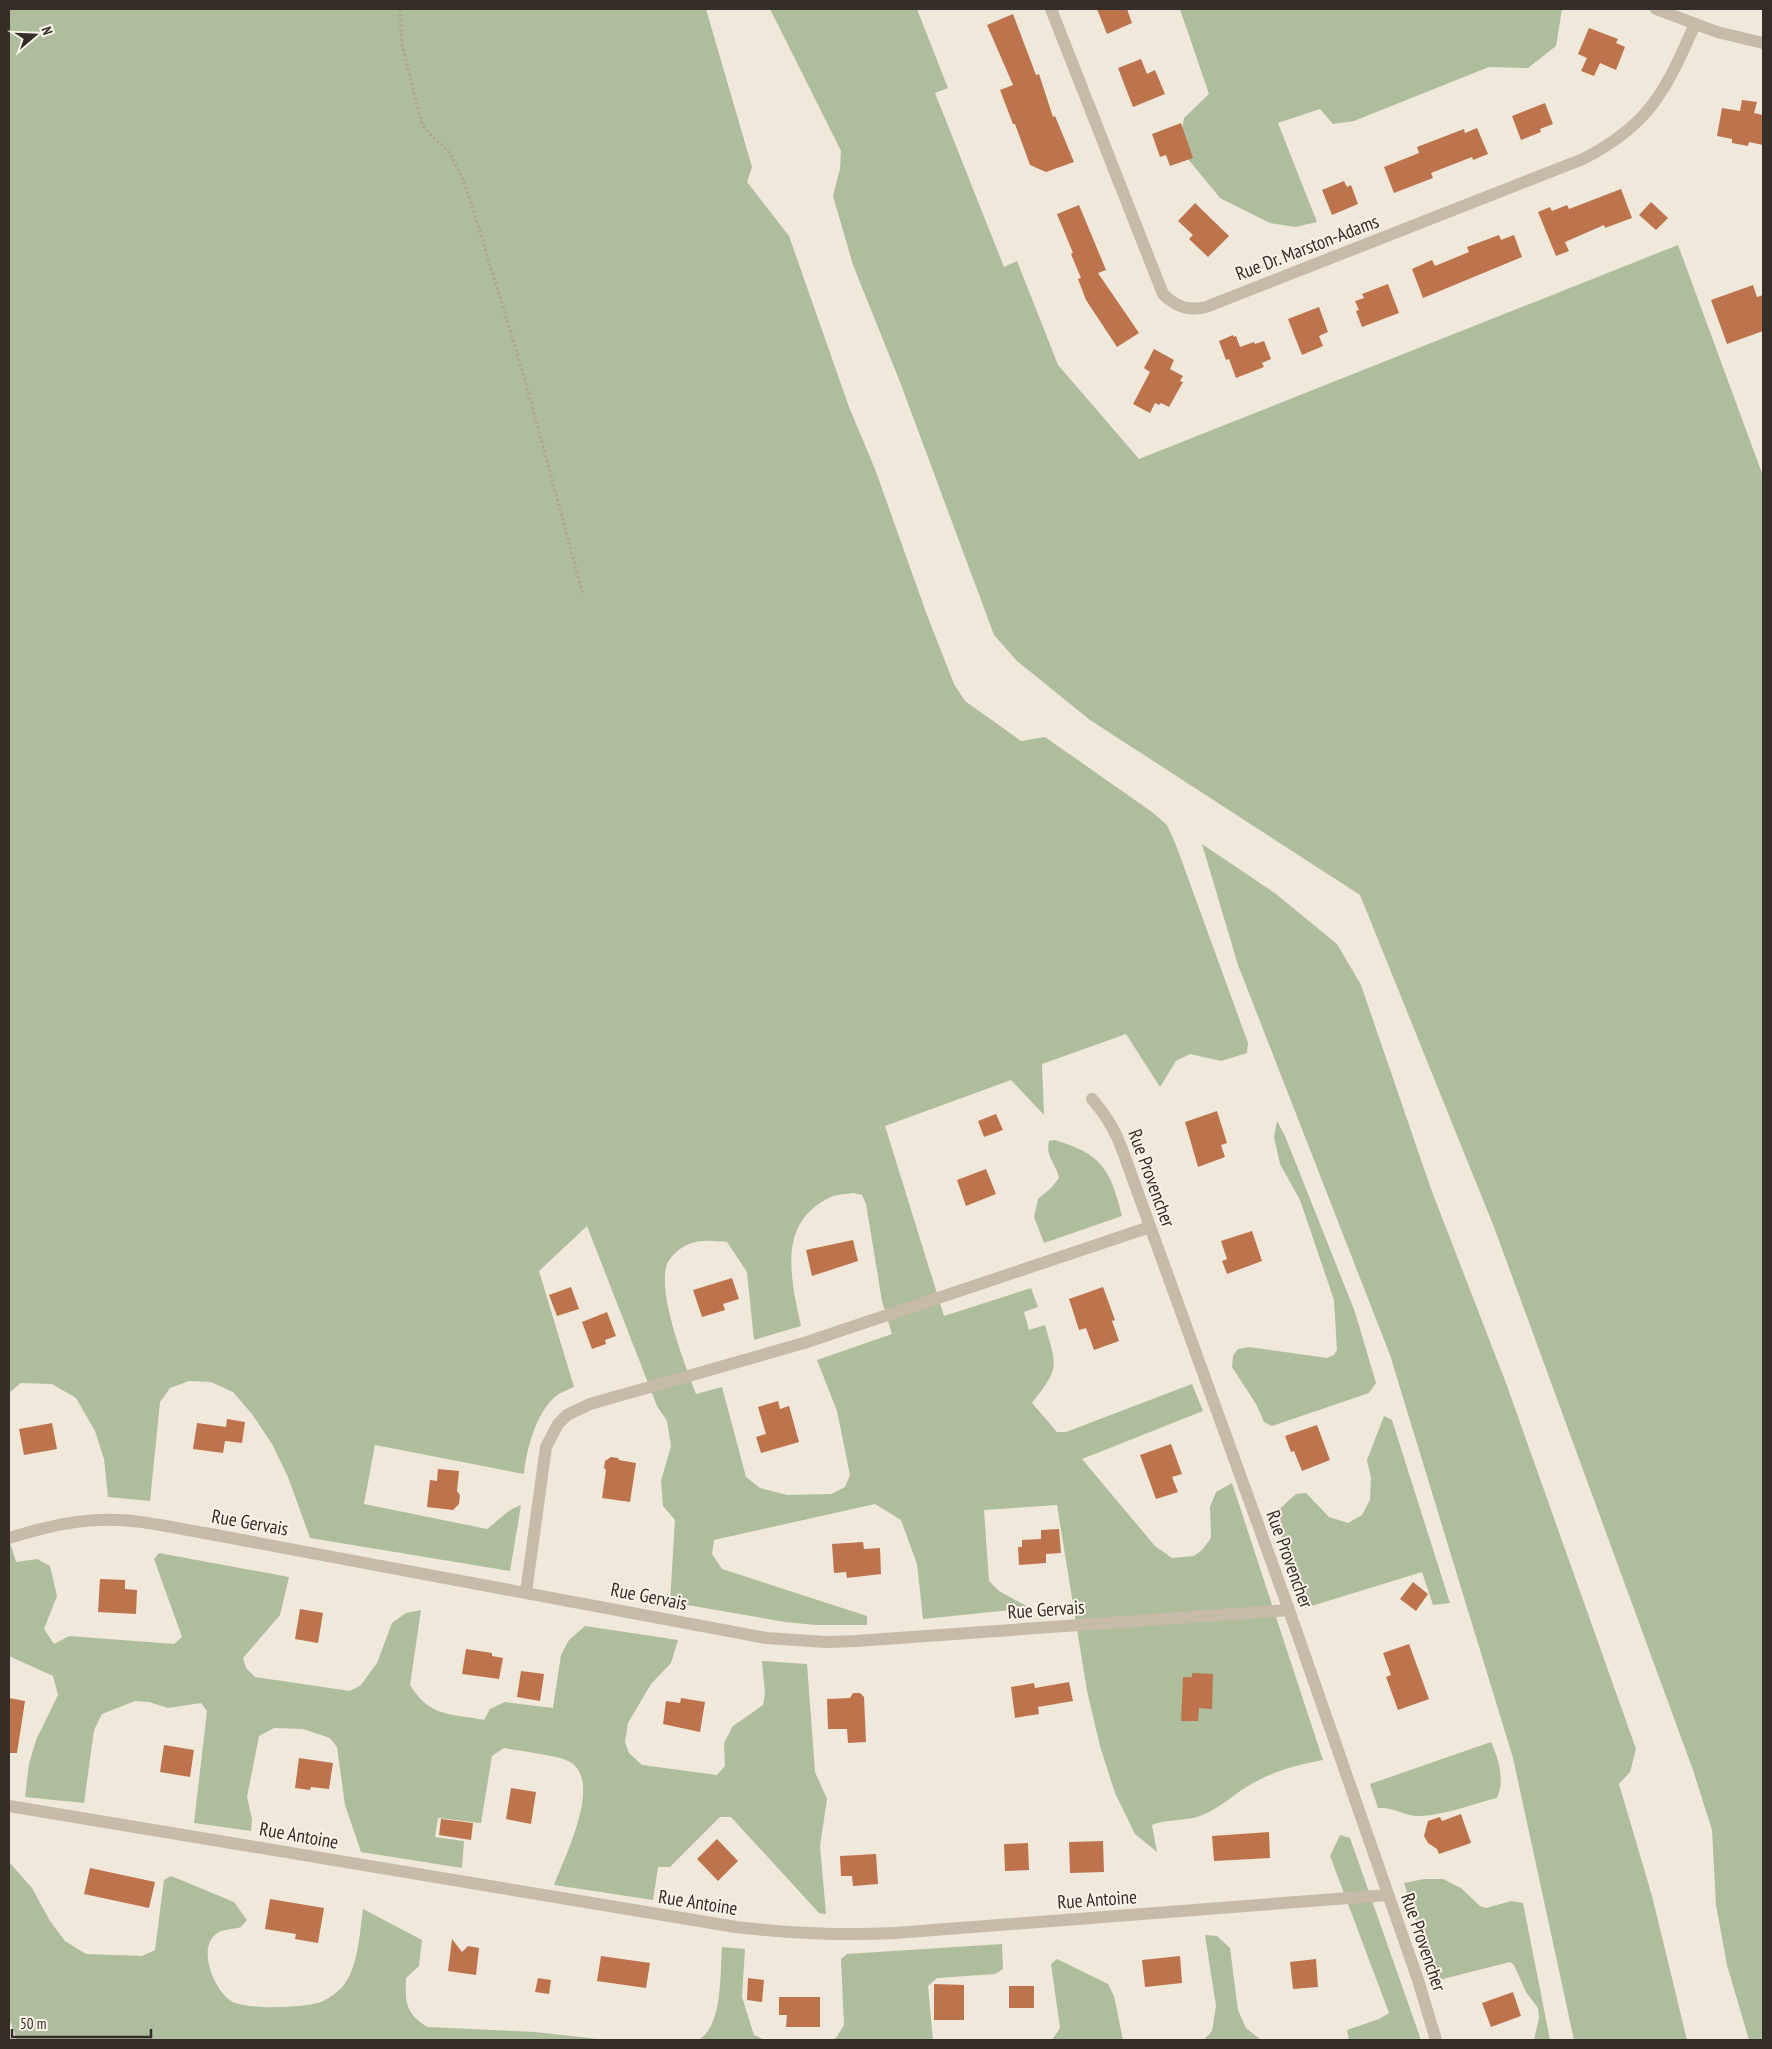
<svg xmlns="http://www.w3.org/2000/svg" width="1772" height="2049" font-family="'PT Sans Narrow',sans-serif">
<style>
.green{fill:#aebd9c;fill-rule:evenodd}
.building{fill:#bd744c}
.lines{fill:none;stroke-linecap:round;stroke-linejoin:round}
.path{stroke:#b2a492;stroke-width:3;stroke-dasharray:2.5 2.5;stroke-linecap:butt}
.minor{stroke:#c7baa8;stroke-width:12}
.labels{text-anchor:middle;dominant-baseline:central;stroke-width:4;stroke-linejoin:round;paint-order:stroke}
.street-label{font-size:19px;fill:#342d28;stroke:#f8f2e7}
</style>
<rect width="100%" height="100%" fill="#f0e8db"/>
<!-- green -->
<path class="green" d="M 9,9 L 706,9 L 752,167 L 747,182 L 789,236 L 849,407 L 875,469 L 927,615 L 954,684 L 965,701 L 1021,741 L 1045,737 L 1152,812 L 1167,825 L 1176,845 L 1248,1043 L 1247,1053 L 1221,1061 L 1190,1054 L 1176,1061 L 1160,1087 L 1126,1034 L 1042,1064 L 1044,1115 L 1011,1080 L 885,1126 L 944,1316 L 1031,1288 L 1038,1307 L 1024,1312 L 1029,1330 L 1045,1325 C 1057,1368 1060,1367 1032,1403 L 1057,1432 L 1066,1432 L 1192,1384 L 1203,1411 L 1082,1459 L 1155,1546 L 1172,1558 L 1194,1556 L 1202,1550 L 1211,1538 L 1210,1507 L 1216,1492 L 1232,1483 L 1323,1760 C 1300,1764 1278,1770 1257,1781 C 1236,1791 1220,1810 1197,1817 C 1182,1821 1167,1819 1152,1825 L 1157,1852 L 1135,1834 L 1115,1793 L 1100,1746 L 1087,1691 L 1057,1505 L 984,1510 L 989,1581 L 999,1591 L 1030,1608 L 923,1619 L 917,1564 L 901,1520 L 875,1504 L 714,1540 L 712,1554 L 722,1569 L 867,1616 L 867,1625 L 816,1625 L 785,1622 L 670,1602 L 675,1520 L 663,1506 L 661,1481 L 671,1446 L 667,1421 L 657,1406 L 587,1226 L 539,1271 L 574,1387 C 569,1389 564,1391 559,1394 C 538,1407 526,1449 524,1474 L 375,1445 L 364,1504 L 487,1529 L 510,1510 L 521,1505 L 510,1571 L 310,1538 L 288,1477 L 272,1444 L 252,1414 L 233,1392 L 211,1382 L 189,1381 L 170,1388 L 160,1402 L 150,1501 L 108,1497 L 104,1459 L 95,1431 L 76,1398 L 52,1384 L 21,1383 L 9,1393 ZM 854,1193 L 862,1195 L 866,1204 L 882,1301 L 892,1334 L 817,1360 L 837,1411 L 850,1475 L 845,1487 L 831,1494 L 787,1495 L 760,1488 L 746,1477 L 722,1387 L 696,1394 C 685,1364 657,1295 667,1264 C 670,1256 681,1247 689,1244 C 700,1239 716,1241 727,1242 L 747,1272 L 754,1340 L 801,1326 C 791,1279 776,1222 831,1197 C 838,1194 847,1194 854,1193 Z
M 770,9 L 917,9 L 948,88 L 935,93 L 1004,267 L 1017,261 L 1058,365 L 1139,459 L 1678,245 L 1763,476 L 1763,2040 L 1749,2040 L 1727,1965 L 1716,1905 L 1712,1830 L 1693,1770 L 1494,1227 L 1360,895 L 1090,720 L 1017,661 L 994,635 L 900,382 L 853,265 L 833,196 L 840,169 L 841,151 Z
M 1180,9 L 1562,9 L 1556,46 L 1528,68 L 1489,67 L 1354,121 L 1333,124 L 1320,109 L 1278,123 L 1317,222 L 1295,227 L 1270,223 L 1220,198 L 1179,148 L 1184,118 L 1209,94 Z
M 1202,844 L 1276,894 L 1337,944 L 1361,985 L 1431,1189 L 1506,1383 L 1636,1749 L 1630,1772 L 1619,1784 L 1652,1896 L 1687,2040 L 1574,2040 L 1513,1758 L 1390,1355 L 1238,965 Z
M 1277,1121 L 1285,1136 L 1355,1312 L 1376,1383 L 1369,1393 L 1272,1426 L 1264,1422 L 1256,1404 L 1232,1367 L 1233,1356 L 1238,1349 L 1249,1347 L 1327,1358 L 1334,1355 L 1337,1350 L 1334,1300 L 1300,1200 L 1280,1164 L 1274,1137 Z
M 1054,1140 C 1102,1153 1111,1171 1122,1216 L 1044,1243 L 1034,1217 L 1038,1199 L 1051,1188 L 1059,1178 C 1056,1163 1045,1157 1049,1141 Z
M 1384,1416 L 1392,1420 L 1450,1603 L 1433,1605 L 1422,1572 L 1305,1608 L 1274,1514 L 1296,1494 L 1306,1493 L 1329,1517 L 1348,1523 L 1362,1515 L 1370,1500 L 1371,1478 L 1367,1460 Z
M 9,1539 L 16,1562 L 37,1559 L 50,1566 L 57,1596 L 44,1629 L 54,1644 L 69,1636 L 174,1644 L 182,1637 L 154,1559 L 159,1553 L 289,1577 L 280,1615 L 243,1658 L 246,1668 L 255,1677 L 350,1691 L 361,1685 L 377,1663 L 392,1623 L 406,1613 L 421,1610 L 410,1685 C 431,1718 449,1713 484,1720 L 490,1709 L 505,1702 L 553,1708 L 561,1655 L 569,1640 L 585,1626 L 678,1640 L 671,1663 L 651,1684 L 628,1723 L 625,1742 L 629,1753 L 642,1765 L 717,1775 L 725,1766 L 724,1743 L 733,1726 L 763,1705 L 765,1693 L 762,1661 L 807,1664 L 815,1772 L 827,1799 L 820,1846 L 826,1914 L 819,1913 L 731,1817 L 720,1817 L 670,1867 L 658,1867 L 653,1900 L 554,1885 C 564,1858 605,1778 568,1761 C 556,1755 519,1751 504,1748 L 492,1756 L 481,1823 L 438,1818 L 435,1837 L 464,1841 L 462,1868 L 361,1852 L 345,1805 L 337,1747 L 330,1738 L 303,1729 L 274,1728 L 259,1736 L 247,1797 L 252,1819 L 251,1831 L 194,1823 L 207,1711 L 201,1703 L 168,1708 L 149,1702 L 135,1701 L 102,1714 L 94,1730 L 84,1803 L 25,1797 L 29,1764 L 36,1740 L 58,1695 L 53,1676 L 9,1656 Z
M 1491,1742 C 1499,1760 1505,1780 1497,1798 C 1472,1804 1446,1815 1420,1816 C 1406,1817 1395,1807 1378,1808 L 1370,1784 Z
M 1340,1835 L 1350,1838 L 1421,2040 L 1349,2040 L 1347,2030 L 1379,2019 L 1389,2013 L 1330,1856 Z
M 9,1862 L 32,1888 L 50,1921 L 65,1941 L 86,1954 L 142,1956 L 155,1950 L 164,1880 L 171,1876 L 234,1902 L 247,1920 L 241,1927 C 235,1929 225,1929 219,1932 C 195,1945 214,1990 231,2001 C 244,2010 306,2008 321,2002 C 327,2000 339,1991 343,1986 C 358,1969 360,1931 363,1909 L 422,1940 L 419,1966 L 406,1978 C 405,2004 406,2013 427,2027 L 535,2032 L 607,2040 L 17,2040 L 9,2018 Z
M 1424,1879 L 1443,1879 L 1461,1888 L 1480,1906 L 1486,1908 L 1511,1901 L 1523,1903 L 1550,2040 L 1534,2040 L 1539,2018 L 1538,2008 L 1526,1992 L 1514,1965 L 1510,1962 L 1435,1981 L 1404,1883 Z
M 1205,1935 L 1217,1936 L 1230,1948 L 1238,2010 L 1246,2028 L 1261,2040 L 1204,2040 L 1212,2031 L 1216,2006 Z
M 1002,1944 L 1003,1969 L 995,1974 L 937,1978 L 928,1986 L 933,2040 L 831,2040 L 836,2038 L 844,2025 L 841,1959 L 847,1954 Z
M 722,1947 L 745,1949 L 742,1997 L 754,2035 L 765,2040 L 698,2040 C 723,2027 720,1973 722,1947 Z
M 1057,1959 L 1108,1984 L 1114,1996 L 1123,2040 L 1052,2040 L 1060,2028 L 1051,1964 Z"/>
<!-- building -->
<path class="building" d="M 1097,9 L 1127,9 L 1132,23 L 1107,34 Z
M 1013,14 L 1036,75 L 1039,74 L 1053,117 L 1055,116 L 1074,162 L 1046,172 L 1030,165 L 1015,124 L 1013,124 L 1000,90 L 1013,85 L 987,25 Z
M 1589,28 L 1618,39 L 1616,43 L 1625,47 L 1616,70 L 1600,63 L 1594,76 L 1581,71 L 1587,58 L 1578,54 Z
M 1141,59 L 1147,74 L 1155,70 L 1165,94 L 1133,107 L 1118,68 Z
M 1742,100 L 1757,102 L 1754,113 L 1763,115 L 1763,145 L 1749,142 L 1748,146 L 1732,143 L 1732,139 L 1717,136 L 1722,108 L 1740,111 Z
M 1545,103 L 1553,124 L 1540,129 L 1541,132 L 1521,140 L 1512,116 Z
M 1181,123 L 1193,158 L 1170,166 L 1166,155 L 1160,157 L 1152,134 Z
M 1477,128 L 1488,154 L 1473,160 L 1472,157 L 1431,173 L 1433,178 L 1394,193 L 1384,167 L 1419,153 L 1417,147 L 1464,129 L 1465,133 Z
M 1344,181 L 1347,187 L 1351,185 L 1358,204 L 1332,215 L 1322,190 Z
M 1621,189 L 1632,218 L 1605,228 L 1604,225 L 1565,242 L 1569,251 L 1556,256 L 1538,212 L 1550,207 L 1552,211 L 1567,205 L 1569,209 Z
M 1651,202 L 1668,218 L 1656,230 L 1639,215 Z
M 1195,203 L 1229,236 L 1208,257 L 1189,239 L 1193,235 L 1178,221 Z
M 1079,205 L 1106,270 L 1098,273 L 1139,333 L 1117,347 L 1086,300 L 1078,279 L 1081,278 L 1071,254 L 1073,253 L 1057,214 Z
M 1499,235 L 1501,240 L 1514,235 L 1522,257 L 1423,298 L 1412,269 L 1432,260 L 1435,266 L 1469,252 L 1467,247 Z
M 1388,284 L 1399,313 L 1362,327 L 1356,311 L 1359,310 L 1355,301 L 1364,298 L 1362,294 Z
M 1753,285 L 1757,297 L 1763,295 L 1763,331 L 1727,344 L 1711,300 Z
M 1319,307 L 1328,332 L 1319,336 L 1323,346 L 1302,355 L 1288,319 Z
M 1233,335 L 1234,337 L 1236,336 L 1240,347 L 1254,342 L 1255,344 L 1264,341 L 1271,359 L 1262,363 L 1264,367 L 1236,378 L 1229,359 L 1226,360 L 1219,341 Z
M 1154,349 L 1174,360 L 1170,369 L 1183,376 L 1180,381 L 1183,382 L 1169,407 L 1161,403 L 1159,405 L 1155,403 L 1150,413 L 1133,404 L 1150,372 L 1144,368 Z
M 1217,1111 L 1227,1143 L 1221,1145 L 1225,1157 L 1198,1167 L 1185,1122 Z
M 996,1114 L 1003,1130 L 984,1137 L 978,1121 Z
M 986,1169 L 996,1194 L 966,1206 L 957,1180 Z
M 1252,1231 L 1262,1261 L 1227,1274 L 1222,1261 L 1227,1259 L 1221,1241 Z
M 853,1240 L 858,1261 L 812,1276 L 806,1250 Z
M 732,1278 L 739,1299 L 723,1304 L 725,1310 L 702,1317 L 693,1290 Z
M 571,1287 L 579,1309 L 557,1316 L 549,1295 Z
M 1103,1287 L 1115,1320 L 1112,1321 L 1119,1341 L 1094,1350 L 1086,1328 L 1079,1330 L 1069,1299 Z
M 607,1312 L 616,1336 L 605,1340 L 606,1344 L 592,1349 L 582,1322 Z
M 778,1401 L 780,1409 L 789,1406 L 799,1442 L 761,1453 L 756,1437 L 766,1434 L 758,1407 Z
M 227,1419 L 245,1422 L 242,1443 L 225,1441 L 223,1453 L 193,1449 L 197,1423 L 226,1427 Z
M 52,1423 L 57,1449 L 24,1455 L 19,1429 Z
M 1317,1425 L 1330,1460 L 1302,1471 L 1294,1451 L 1291,1452 L 1285,1436 Z
M 1171,1444 L 1182,1474 L 1172,1477 L 1178,1492 L 1156,1499 L 1140,1455 Z
M 611,1457 L 618,1458 L 619,1460 L 636,1463 L 630,1502 L 602,1498 L 606,1470 L 604,1468 L 605,1461 Z
M 438,1469 L 459,1471 L 457,1491 L 460,1495 L 459,1504 L 453,1510 L 427,1507 L 430,1480 L 437,1481 Z
M 1059,1529 L 1061,1553 L 1046,1554 L 1046,1563 L 1019,1565 L 1018,1547 L 1022,1547 L 1022,1540 L 1041,1539 L 1041,1530 Z
M 863,1542 L 864,1549 L 880,1548 L 881,1574 L 847,1578 L 846,1572 L 834,1573 L 832,1544 Z
M 100,1579 L 125,1580 L 125,1589 L 137,1590 L 136,1614 L 98,1612 Z
M 1413,1582 L 1428,1594 L 1416,1611 L 1400,1599 Z
M 300,1609 L 323,1613 L 318,1643 L 295,1639 Z
M 1409,1644 L 1429,1699 L 1398,1710 L 1386,1677 L 1391,1675 L 1383,1653 Z
M 466,1649 L 492,1653 L 492,1656 L 503,1658 L 499,1679 L 462,1674 Z
M 521,1671 L 544,1674 L 540,1701 L 517,1697 Z
M 1192,1673 L 1213,1674 L 1212,1709 L 1199,1708 L 1198,1721 L 1181,1721 L 1183,1677 L 1192,1677 Z
M 1069,1682 L 1073,1701 L 1038,1707 L 1039,1714 L 1015,1718 L 1011,1687 L 1034,1683 L 1035,1688 Z
M 853,1693 L 860,1693 L 864,1697 L 866,1742 L 848,1743 L 847,1729 L 828,1729 L 827,1699 L 850,1698 Z
M 9,1698 L 25,1701 L 17,1753 L 9,1753 Z
M 681,1698 L 705,1702 L 700,1732 L 663,1724 L 666,1701 L 680,1703 Z
M 164,1745 L 194,1750 L 190,1777 L 160,1772 Z
M 299,1758 L 333,1763 L 329,1789 L 311,1787 L 310,1790 L 295,1788 Z
M 511,1788 L 536,1792 L 531,1824 L 506,1819 Z
M 1461,1814 L 1471,1843 L 1439,1854 L 1437,1849 L 1428,1843 L 1424,1836 L 1428,1821 L 1440,1817 L 1442,1821 Z
M 441,1819 L 473,1823 L 471,1840 L 439,1835 Z
M 1269,1832 L 1270,1858 L 1214,1861 L 1212,1836 Z
M 717,1839 L 738,1861 L 718,1881 L 697,1859 Z
M 1103,1841 L 1104,1872 L 1070,1873 L 1069,1842 Z
M 1028,1843 L 1029,1870 L 1005,1871 L 1004,1844 Z
M 876,1854 L 878,1884 L 853,1886 L 852,1876 L 841,1876 L 840,1856 Z
M 90,1868 L 155,1882 L 149,1908 L 84,1894 Z
M 270,1899 L 324,1908 L 318,1943 L 295,1939 L 296,1934 L 265,1929 Z
M 452,1939 L 462,1952 L 468,1946 L 479,1948 L 476,1975 L 448,1971 Z
M 601,1956 L 650,1963 L 646,1988 L 597,1981 Z
M 1180,1956 L 1182,1983 L 1145,1987 L 1142,1960 Z
M 1316,1959 L 1318,1987 L 1293,1989 L 1290,1962 Z
M 538,1978 L 551,1980 L 549,1994 L 535,1992 Z
M 748,1978 L 764,1980 L 762,2002 L 747,2000 Z
M 934,1984 L 964,1985 L 964,2020 L 934,2020 Z
M 1009,1986 L 1034,1986 L 1034,2008 L 1009,2008 Z
M 1513,1992 L 1521,2016 L 1491,2027 L 1482,2003 Z
M 779,1997 L 820,1997 L 820,2027 L 786,2027 L 787,2015 L 779,2015 Z"/>
<g class="lines">
<!-- path -->
<path class="path" d="M 400,9 L 402,45 L 421,121 C 428,138 446,144 454,161 C 470,191 481,236 491,269 C 526,376 553,486 583,594"/>
<!-- minor -->
<path class="minor" d="M 1051,9 L 1163,294 C 1176,307 1188,311 1206,307 L 1583,159 C 1650,125 1666,90 1695,24
M 1656,9 L 1717,32 L 1763,43
M 1092,1099 C 1106,1115 1115,1129 1122,1149 L 1289,1610 L 1418,1980 L 1436,2040
M 9,1538 C 39,1529 68,1521 99,1520 C 136,1518 174,1528 210,1534 L 766,1638 L 826,1642 L 856,1641 L 1289,1610
M 526,1592 L 546,1447 L 558,1424 L 567,1415 L 590,1404 L 804,1343 L 1150,1227
M 9,1806 L 736,1927 C 789,1933 841,1936 895,1933 L 1388,1895"/>
</g>
<g class="labels">
<!-- street labels -->
<g class="street-label">
<text transform="translate(1307 247) rotate(-21)">Rue Dr. Marston-Adams</text>
<text transform="translate(1152 1178) rotate(70)">Rue Provencher</text>
<text transform="translate(250 1522) rotate(10)">Rue Gervais</text>
<text transform="translate(1290 1559) rotate(70)">Rue Provencher</text>
<text transform="translate(649 1596) rotate(11)">Rue Gervais</text>
<text transform="translate(1046 1609) rotate(-4)">Rue Gervais</text>
<text transform="translate(299 1835) rotate(10)">Rue Antoine</text>
<text transform="translate(1097 1899) rotate(-4)">Rue Antoine</text>
<text transform="translate(698 1902) rotate(9)">Rue Antoine</text>
<text transform="translate(1424 1942) rotate(71)">Rue Provencher</text>
</g>
</g>
<!-- border -->
<rect width="1772" height="2049" fill="none" stroke="#342d28" stroke-width="20"/>
<!-- north arrow -->
<g transform="translate(35 35) rotate(71)" stroke="#f8f2e7" stroke-width="4" paint-order="stroke">
<path d="M0-4L9 19L0 12L-9 19Z" fill="#342d28"/>
<text y="-8" font-size="14" font-weight="bold" text-anchor="middle" fill="#342d28">N</text>
</g>
<!-- scale -->
<path d="M12 2029v8h139v-8" fill="none" stroke="#342d28" stroke-width="2.5"/>
<text x="20" y="2029" font-size="15" fill="#342d28" stroke="#f8f2e7" stroke-width="4" paint-order="stroke">50 m</text>
</svg>
